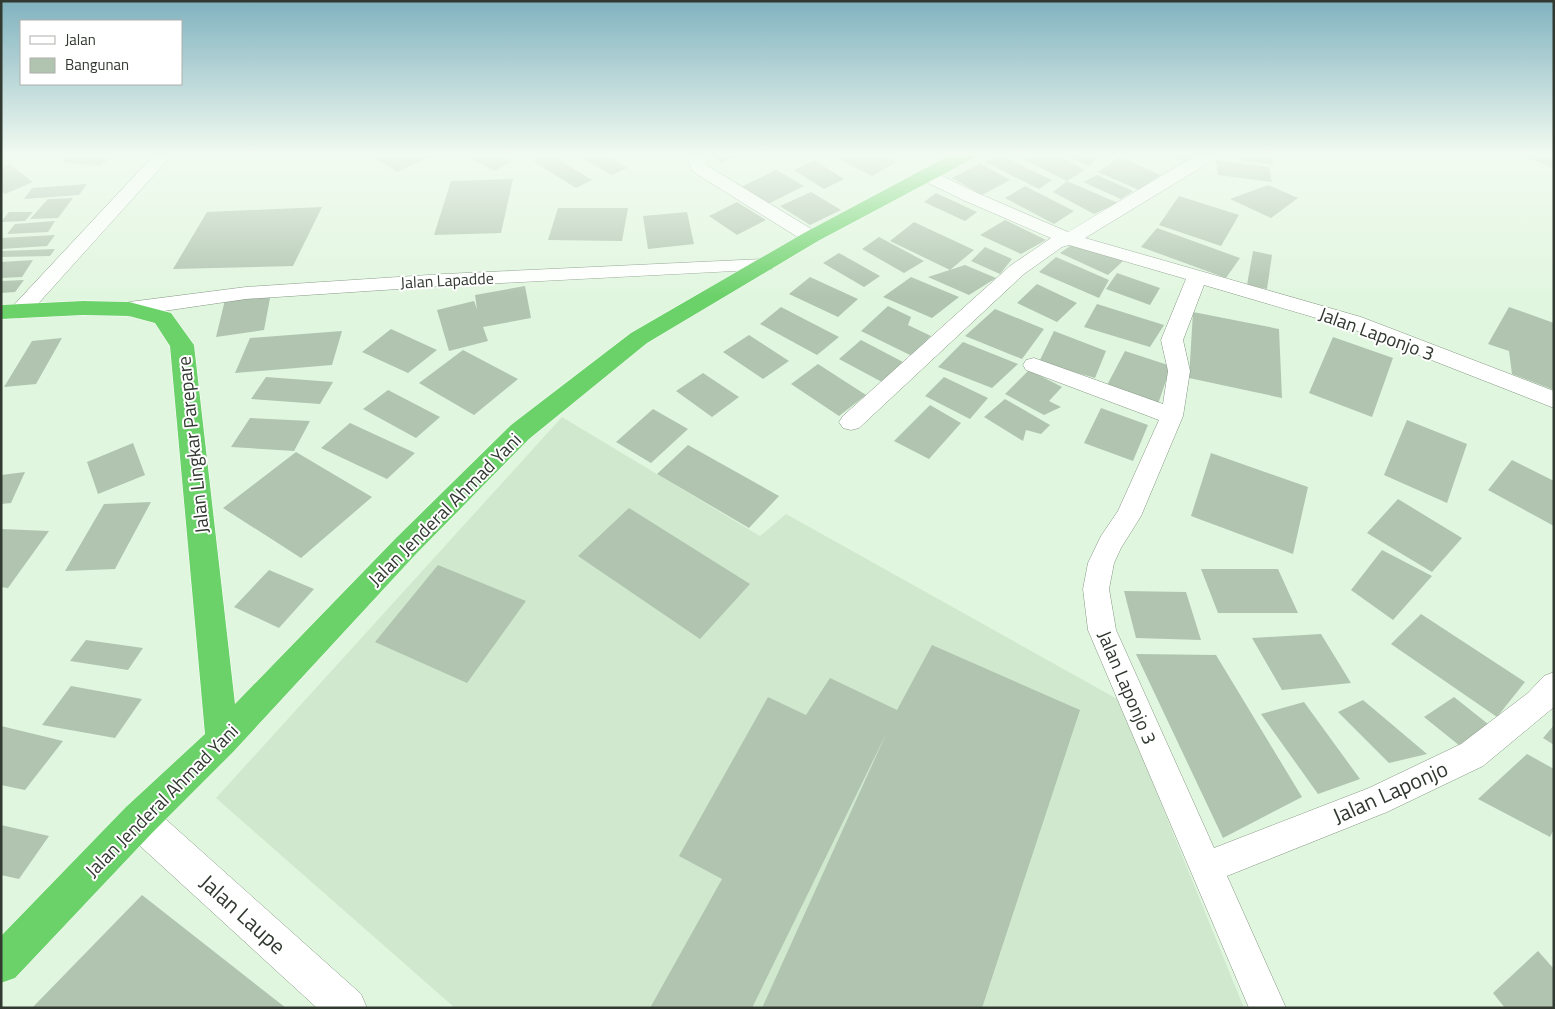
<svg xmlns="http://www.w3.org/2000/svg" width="1555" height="1009" font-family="'Titillium Web',sans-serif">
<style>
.built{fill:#d0e9ce}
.building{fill:#b0c4af}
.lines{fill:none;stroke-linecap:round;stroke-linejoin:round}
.street-casing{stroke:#849783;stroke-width:1}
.secondary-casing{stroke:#849783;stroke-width:1}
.highway-casing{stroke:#fff;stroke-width:1}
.street{fill:#fff;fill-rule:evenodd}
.secondary{fill:#fff;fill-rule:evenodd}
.highway{fill:#6bd169;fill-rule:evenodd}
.labels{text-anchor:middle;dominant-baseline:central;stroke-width:4;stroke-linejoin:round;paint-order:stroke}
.far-street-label{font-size:16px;fill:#313930;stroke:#fff}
.street-label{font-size:19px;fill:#313930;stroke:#fff}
.near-street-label{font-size:22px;fill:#313930;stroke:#fff}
</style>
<rect width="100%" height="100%" fill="#e1f6df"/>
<!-- built -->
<path class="built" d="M 562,417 L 760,536 L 786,514 L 1119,700 L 1244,1008 L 455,1008 L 216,798 Z"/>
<!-- building -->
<path class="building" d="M 70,155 L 74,155 L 109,159 L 100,166 L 61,162 Z
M 371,155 L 433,155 L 397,172 Z
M 466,155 L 499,155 L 511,162 L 494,171 Z
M 546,155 L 552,155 L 592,180 L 576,188 L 533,161 Z
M 578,155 L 606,155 L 627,168 L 612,175 Z
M 709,155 L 739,155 L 722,163 Z
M 830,155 L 882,155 L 896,162 L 872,176 Z
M 1000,155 L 1052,180 L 1039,189 L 985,162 Z
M 1033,155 L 1056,155 L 1085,170 L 1067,181 L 1025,160 Z
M 1064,155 L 1102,155 L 1088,166 Z
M 1168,155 L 1198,155 L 1186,163 Z
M 1239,155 L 1272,155 L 1273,165 L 1239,160 Z
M 1550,155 L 1554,157 L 1554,168 L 1522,156 Z
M 1120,157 L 1160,175 L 1139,190 L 1098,172 Z
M 814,160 L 844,179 L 824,189 L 794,170 Z
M 1216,160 L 1269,167 L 1272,182 L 1218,175 Z
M 980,163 L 1010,180 L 982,195 L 952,178 Z
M 9,164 L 33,182 L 5,194 L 1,191 L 1,167 Z
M 776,170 L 804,186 L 768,204 L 741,187 Z
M 1097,175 L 1133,191 L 1121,199 L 1083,182 Z
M 513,179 L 501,233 L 434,235 L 451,181 Z
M 1067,181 L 1118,203 L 1094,214 L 1053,192 Z
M 87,184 L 79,195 L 24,199 L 32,188 Z
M 1268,185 L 1298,198 L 1271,218 L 1230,199 Z
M 1025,186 L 1074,211 L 1054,224 L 1005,198 Z
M 811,192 L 841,210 L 810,225 L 780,206 Z
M 936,193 L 977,212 L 965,221 L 924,202 Z
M 1179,196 L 1239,215 L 1221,246 L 1159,225 Z
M 73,198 L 58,218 L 30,219 L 48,199 Z
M 737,202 L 766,220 L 737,235 L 709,216 Z
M 322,207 L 293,266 L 173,269 L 207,212 Z
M 558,208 L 628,208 L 622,241 L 548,240 Z
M 9,212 L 33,212 L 25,221 L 1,222 Z
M 687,212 L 694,244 L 648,249 L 643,216 Z
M 1005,220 L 1046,240 L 1021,254 L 980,235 Z
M 55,221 L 48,232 L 7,234 L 15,224 Z
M 914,222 L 974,250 L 950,270 L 890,241 Z
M 1157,228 L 1240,258 L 1226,278 L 1141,247 Z
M 55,235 L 47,246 L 1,249 L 1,238 Z
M 879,237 L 924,261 L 904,273 L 862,249 Z
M 1073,244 L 1123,261 L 1108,275 L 1060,253 Z
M 985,247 L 1012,259 L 1000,274 L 971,261 Z
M 55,249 L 50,256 L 1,257 L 1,251 Z
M 1253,251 L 1272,255 L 1267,289 L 1247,285 Z
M 839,253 L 880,276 L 864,287 L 823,263 Z
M 1056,257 L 1109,280 L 1099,298 L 1039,272 Z
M 33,260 L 22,277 L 1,278 L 1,262 Z
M 965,265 L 996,278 L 969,295 L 928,277 Z
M 1117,273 L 1160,288 L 1150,305 L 1106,289 Z
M 810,277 L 858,299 L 838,317 L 789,294 Z
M 911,277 L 959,297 L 932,318 L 883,297 Z
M 24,280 L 15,292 L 1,293 L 1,281 Z
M 1037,284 L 1077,303 L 1057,322 L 1017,303 Z
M 525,286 L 531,318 L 483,327 L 488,341 L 449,351 L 437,310 L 474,301 L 477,309 L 475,295 Z
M 271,293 L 264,330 L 216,337 L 225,300 Z
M 1097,304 L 1164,325 L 1150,347 L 1084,327 Z
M 888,306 L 911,317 L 908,325 L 931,336 L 912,356 L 861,331 Z
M 781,307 L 839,337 L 817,355 L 760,324 Z
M 1509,307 L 1554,323 L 1554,390 L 1512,374 L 1509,351 L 1488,344 Z
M 995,309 L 1044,329 L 1022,359 L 965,336 Z
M 1193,312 L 1279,329 L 1282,398 L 1189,378 Z
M 391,329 L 437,350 L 408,373 L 362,352 Z
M 342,331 L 332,365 L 235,373 L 250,338 Z
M 1054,331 L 1106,351 L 1095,378 L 1039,362 Z
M 749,335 L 789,361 L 763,379 L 723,352 Z
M 1333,337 L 1393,358 L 1372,417 L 1309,393 Z
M 62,338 L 36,384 L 4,387 L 32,341 Z
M 861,340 L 903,362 L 882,382 L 839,359 Z
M 963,342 L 1018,364 L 992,388 L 938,367 Z
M 463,350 L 518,379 L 474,415 L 419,383 Z
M 1125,351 L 1171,366 L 1158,404 L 1106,387 Z
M 818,364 L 866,395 L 839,416 L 791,384 Z
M 1029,370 L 1062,387 L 1049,401 L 1061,407 L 1044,415 L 1005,394 Z
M 703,373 L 739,397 L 712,417 L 676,391 Z
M 266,377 L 333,382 L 320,404 L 251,399 Z
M 944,377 L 988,398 L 970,419 L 925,396 Z
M 388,390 L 440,417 L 416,438 L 363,409 Z
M 1005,399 L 1050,425 L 1041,434 L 1026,430 L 1023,441 L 984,417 Z
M 930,405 L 961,423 L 929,459 L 894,441 Z
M 1101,408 L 1148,425 L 1133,461 L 1084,443 Z
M 653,409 L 688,429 L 651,463 L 616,442 Z
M 250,418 L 310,421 L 294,451 L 231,447 Z
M 1407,420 L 1467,444 L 1447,503 L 1384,475 Z
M 350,423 L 415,453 L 387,479 L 321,448 Z
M 133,443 L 145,475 L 98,494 L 87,462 Z
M 688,445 L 779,496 L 749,528 L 657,474 Z
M 296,452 L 372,497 L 301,558 L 223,508 Z
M 1211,453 L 1308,487 L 1293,554 L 1191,516 Z
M 1512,460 L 1554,481 L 1554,526 L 1488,490 Z
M 25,472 L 11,503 L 1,504 L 1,475 Z
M 1398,499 L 1462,538 L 1432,572 L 1367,533 Z
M 151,502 L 115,569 L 65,571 L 104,504 Z
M 629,508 L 750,584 L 700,639 L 578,556 Z
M 1,529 L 49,531 L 8,588 L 1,587 Z
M 1382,550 L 1432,576 L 1393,620 L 1351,590 Z
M 438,565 L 526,601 L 467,683 L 375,642 Z
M 1201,569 L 1278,569 L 1298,613 L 1218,613 Z
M 269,570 L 314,589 L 279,628 L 234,607 Z
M 1124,591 L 1186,592 L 1201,640 L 1136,638 Z
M 1421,614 L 1525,682 L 1497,717 L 1391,644 Z
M 1321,634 L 1351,683 L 1282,690 L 1252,638 Z
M 86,640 L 143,648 L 128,670 L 70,661 Z
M 932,645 L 1080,710 L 982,1008 L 762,1008 L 887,732 L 752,1008 L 650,1008 L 722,879 L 679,856 L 768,697 L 806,715 L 830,678 L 897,710 Z
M 1136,654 L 1216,655 L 1302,797 L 1223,838 Z
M 71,686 L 142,699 L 115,738 L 42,725 Z
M 1454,697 L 1488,724 L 1460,746 L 1424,717 Z
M 1363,700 L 1427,754 L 1389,763 L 1338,712 Z
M 1304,702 L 1360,779 L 1318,794 L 1261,714 Z
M 1554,725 L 1554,745 L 1543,738 Z
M 1,726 L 63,741 L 25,790 L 1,785 Z
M 1527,754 L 1554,769 L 1554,829 L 1550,837 L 1478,799 Z
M 1,825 L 49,836 L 19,879 L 1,875 Z
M 142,895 L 286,1008 L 32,1008 Z
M 1538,951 L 1554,969 L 1554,1008 L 1505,1008 L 1493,993 Z"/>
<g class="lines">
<!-- street casing -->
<g class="street-casing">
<path id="street" d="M 1,155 L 11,155 L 7,161 L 1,162 Z
M 154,155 L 172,155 L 27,316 L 20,318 L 13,316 L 10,311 L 13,306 Z
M 690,155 L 707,155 L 706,165 L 818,233 L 820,237 L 818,241 L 811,243 L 804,241 L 692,171 L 688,160 Z
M 1196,155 L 1217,155 L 1215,159 L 1085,238 L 1361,317 L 1554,391 L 1554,408 L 1347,327 L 1204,285 L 1183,340 L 1190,371 L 1183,416 L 1141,516 L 1121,548 L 1114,563 L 1109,589 L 1116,630 L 1214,848 L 1369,788 L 1461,744 L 1528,693 L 1544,676 L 1554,672 L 1554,707 L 1483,766 L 1387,812 L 1227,876 L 1286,1008 L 1249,1008 L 1088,630 L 1083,589 L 1088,563 L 1101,536 L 1118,511 L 1159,420 L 1026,370 L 1023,365 L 1026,360 L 1034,358 L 1163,404 L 1168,371 L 1161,340 L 1186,279 L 1069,245 L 1062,247 L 1024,274 L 859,428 L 851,430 L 843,428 L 839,422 L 843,416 L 1010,266 L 1051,238 L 963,200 L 920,179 L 917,175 L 920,171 L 926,170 L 932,171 L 975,192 L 1068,232 Z
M 765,259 L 772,261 L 775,265 L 772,269 L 444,286 L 246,299 L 129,316 L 122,314 L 119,309 L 122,304 L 129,302 L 246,287 L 444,274 Z"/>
</g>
<!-- secondary casing -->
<g class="secondary-casing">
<path id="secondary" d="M 139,802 L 152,807 L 361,994 L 367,1008 L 317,1008 L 126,833 L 121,820 L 126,807 Z"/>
</g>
<!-- highway casing -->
<g class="highway-casing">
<path id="highway" d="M 950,155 L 974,155 L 972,159 L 818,241 L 647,343 L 529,439 L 416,554 L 234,751 L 152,833 L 15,978 L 1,983 L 1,936 L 126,807 L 205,734 L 170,346 L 155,323 L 129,316 L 83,315 L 1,319 L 1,305 L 83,301 L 129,302 L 171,313 L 194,345 L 235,704 L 396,538 L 511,425 L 631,333 L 804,233 Z"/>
</g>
<!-- street -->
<use href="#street" class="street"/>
<!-- secondary -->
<use href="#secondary" class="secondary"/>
<!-- highway -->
<use href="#highway" class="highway"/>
</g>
<!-- sky -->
<linearGradient id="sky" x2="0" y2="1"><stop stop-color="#80b2bf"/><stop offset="0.52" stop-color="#f2fbf1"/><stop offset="1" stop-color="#f2fbf1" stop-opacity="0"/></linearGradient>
<rect width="1555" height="297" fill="url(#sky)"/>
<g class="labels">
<!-- far-street labels -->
<g class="far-street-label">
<text transform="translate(447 280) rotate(-3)">Jalan Lapadde</text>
</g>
<!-- street labels -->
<g class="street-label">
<text transform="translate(1377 333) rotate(20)">Jalan Laponjo 3</text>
<text transform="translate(192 445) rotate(-96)">Jalan Lingkar Parepare</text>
<text transform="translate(444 509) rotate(-45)">Jalan Jenderal Ahmad Yani</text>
<text transform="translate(1128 687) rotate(67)">Jalan Laponjo 3</text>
<text transform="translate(161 800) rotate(-45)">Jalan Jenderal Ahmad Yani</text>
</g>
<!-- near-street labels -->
<g class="near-street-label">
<text transform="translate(1390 792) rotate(-24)">Jalan Laponjo</text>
<text transform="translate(243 914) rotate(42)">Jalan Laupe</text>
</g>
</g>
<!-- border -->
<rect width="1555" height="1009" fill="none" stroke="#313930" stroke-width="5"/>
<!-- legend -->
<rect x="20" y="20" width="162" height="65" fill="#ffffff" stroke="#adb0ac"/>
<rect x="30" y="36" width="25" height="8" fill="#ffffff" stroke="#adb0ac"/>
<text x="65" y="45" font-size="15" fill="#313930">Jalan</text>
<rect x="30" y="58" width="25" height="15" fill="#b0c4af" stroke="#adb0ac"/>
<text x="65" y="70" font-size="15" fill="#313930">Bangunan</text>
</svg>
